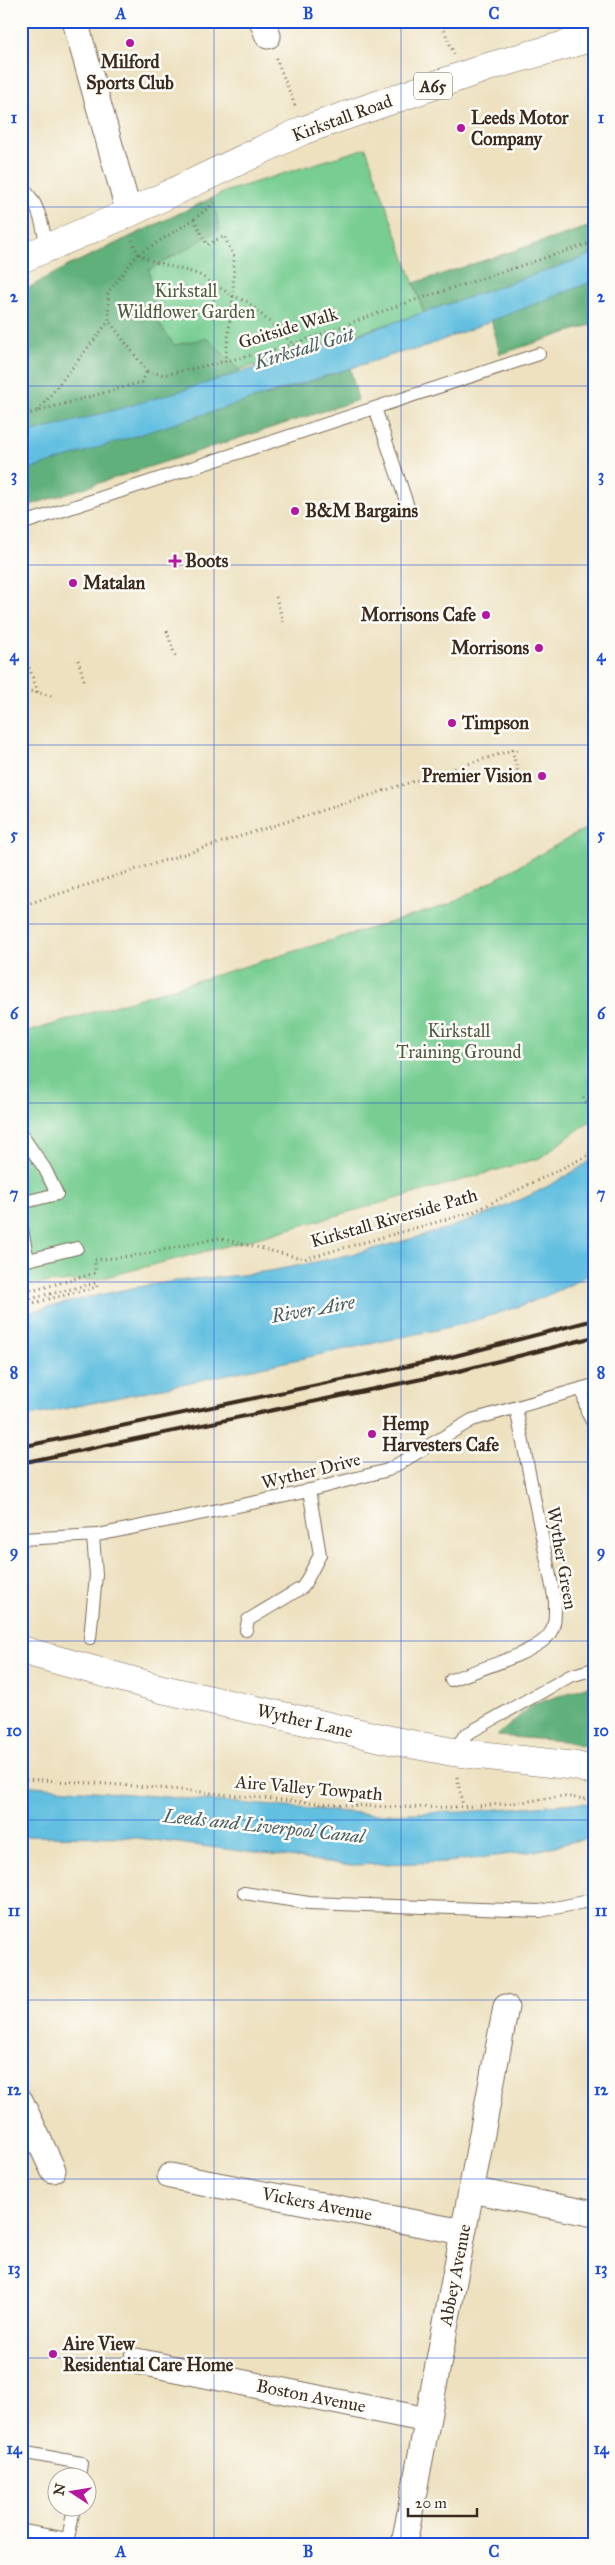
<svg xmlns="http://www.w3.org/2000/svg" width="615" height="2565" font-family="'IM FELL Great Primer',serif">
<style>
.green{fill:#77cd92;stroke:#597c58}
.forest{fill:#61b07c;stroke:#4e6d4d}
.water{fill:#62bfe0;stroke:#4e747f}
.lines{fill:none;stroke-linecap:round;stroke-linejoin:round}
.service-casing{stroke:#796a57;stroke-width:14}
.minor-casing{stroke:#796a57;stroke-width:27}
.tertiary-casing{stroke:#796a57;stroke-width:29}
.primary-casing{stroke:#796a57;stroke-width:29}
.path{stroke:#796a57;stroke-width:3;stroke-dasharray:1 4;stroke-linecap:butt}
.service{stroke:#fff;stroke-width:12}
.minor{stroke:#fff;stroke-width:25}
.tertiary{stroke:#fff;stroke-width:28}
.primary{stroke:#fff;stroke-width:28}
.rail{stroke:#3b2a1e;stroke-width:4}
.grid{fill:none;stroke:#1d4ed8;stroke-width:1;stroke-opacity:0.55}
.poi-dot{fill:#b5179e;stroke:#fdfcf7;stroke-width:2}
.labels{text-anchor:middle;dominant-baseline:central;stroke-width:5;stroke-linejoin:round;paint-order:stroke}
.shield{fill:#fdfcf7;stroke:#75695f;stroke-width:1}
.shield-label{font-size:16px;font-weight:bold;fill:#3b2a1e}
.poi-label{font-size:18px;font-weight:bold;fill:#3b2a1e;stroke:#fdfcf7;text-anchor:start}
.street-label{font-size:18px;fill:#3b2a1e;stroke:#fdfcf7}
.park-label{font-size:18px;fill:#4d5b41;stroke:#fdfcf7}
.water-label{font-size:19px;font-style:italic;fill:#495e62;stroke:#fdfcf7}
.neatline{fill:none;stroke:#1d4ed8;stroke-width:2}
.grid-label{font-size:16px;text-anchor:middle;font-weight:bold;fill:#1d4ed8}
</style>
<rect width="100%" height="100%" fill="#fdfcf7"/>
<filter id="ink" filterUnits="userSpaceOnUse"><feTurbulence type="fractalNoise" baseFrequency=".02" numOctaves="2"/><feDisplacementMap in="SourceGraphic" scale="10" xChannelSelector="R" yChannelSelector="G"/><feConvolveMatrix kernelMatrix="1 2 1 2 8 2 1 2 1" color-interpolation-filters="sRGB"/></filter>
<filter id="wash" filterUnits="userSpaceOnUse"><feTurbulence type="fractalNoise" baseFrequency=".0096" numOctaves="4" result="noise"/><feDisplacementMap in="SourceGraphic" scale="20" xChannelSelector="R" yChannelSelector="G"/><feGaussianBlur stdDeviation="1.12" result="paint"/><feColorMatrix in="noise" values="0 0 0 0 0 0 0 0 0 0 0 0 0 0 0 0 0 1.4 0 .05"/><feComposite in="paint" operator="in"/></filter>
<g filter="url(#wash)">
<rect width="100%" height="100%" fill="#ede1c0"/>
<!-- green -->
<path class="green" d="M 366,148 L 424,313 L 129,404 L 64,268 L 227,191 Z
M 594,824 L 594,1118 L 540,1158 L 250,1240 L 98,1279 L 21,1285 L 21,1034 L 451,904 Z"/>
<!-- forest -->
<path class="forest" d="M 212,198 L 220,230 L 149,270 L 158,322 L 174,345 L 207,338 L 266,396 L 350,368 L 358,400 L 21,508 L 21,292 L 64,268 Z
M 594,225 L 594,324 L 500,354 L 484,292 L 424,313 L 414,283 Z
M 594,1684 L 594,1748 L 564,1741 L 497,1736 L 532,1705 Z"/>
<!-- water -->
<path class="water" d="M 594,254 L 594,281 L 419,349 L 402,352 L 21,472 L 21,435 C 215,386 405,319 594,254 Z
M 594,1158 L 594,1271 C 552,1298 506,1311 459,1325 L 21,1418 L 21,1314 C 70,1302 119,1289 169,1282 C 193,1278 217,1278 241,1275 C 280,1270 318,1262 356,1253 C 441,1233 522,1208 594,1158 Z
M 21,1785 L 371,1814 L 463,1812 L 574,1803 L 594,1804 L 594,1836 L 536,1851 L 447,1862 L 351,1865 L 130,1837 L 21,1836 Z"/>
</g>
<g filter="url(#ink)">
<g class="lines">
<!-- service casing -->
<g class="service-casing">
<path id="service" d="M 21,187 C 39,201 43,227 47,248
M 375,408 L 407,504
M 21,524 L 539,354
M 21,1134 L 45,1169 L 57,1194 L 21,1203
M 21,1225 L 28,1260 L 77,1248
M 582,1388 L 587,1412 L 594,1425
M 21,1539 L 98,1535 L 295,1494 L 388,1470 L 472,1420 L 594,1385
M 246,1630 L 248,1620 L 303,1587 L 320,1555 L 309,1490
M 90,1638 L 96,1575 L 93,1536
M 451,1680 C 476,1670 534,1654 549,1635 C 556,1625 555,1613 555,1601 L 516,1408
M 453,1752 L 465,1735 L 570,1676 L 594,1669
M 244,1893 L 309,1903 L 540,1911 L 594,1900
M 21,2452 L 81,2463 L 79,2478
M 67,2544 L 74,2508"/>
</g>
<!-- minor casing -->
<g class="minor-casing">
<path id="minor" d="M 75,21 L 129,213
M 262,21 L 268,36
M 21,2102 L 53,2170
M 170,2176 L 463,2232
M 471,2190 L 594,2214
M 136,2361 L 427,2420
M 21,2537 L 59,2544
M 404,2544 L 506,2007"/>
</g>
<!-- tertiary casing -->
<g class="tertiary-casing">
<path id="tertiary" d="M 21,1650 L 162,1689 L 395,1741 L 453,1752 L 576,1766 L 594,1771"/>
</g>
<!-- primary casing -->
<g class="primary-casing">
<path id="primary" d="M 21,259 L 129,213 L 304,130 L 491,66 L 594,37"/>
</g>
<!-- path -->
<path class="path" d="M 440,21 L 454,54
M 276,58 L 296,108
M 194,219 L 207,245 L 224,236 L 234,257 L 233,296 L 248,302 L 293,344
M 132,240 L 138,254 L 108,292 L 109,321 L 147,371
M 138,254 L 155,262 L 198,274 L 233,296 L 225,362
M 139,254 L 194,219 L 217,201
M 147,371 L 164,375 L 283,348 L 400,305 L 594,242
M 38,411 L 109,321
M 21,416 L 142,382 L 147,371
M 276,597 L 283,622
M 167,631 L 175,656
M 21,644 L 38,693
M 78,660 L 85,683
M 21,689 L 52,696
M 512,750 L 519,777
M 21,906 L 512,750 L 518,751
M 583,1097 L 592,1112
M 95,1260 L 140,1255 L 219,1238 L 304,1259 L 473,1212 L 589,1155 L 594,1111
M 21,1289 L 35,1290 L 95,1273 L 95,1260
M 21,1301 L 96,1283 L 97,1287 L 21,1306
M 457,1777 L 463,1806
M 21,1779 C 82,1782 142,1786 202,1792 C 320,1804 439,1817 556,1797 C 569,1795 582,1801 594,1798"/>
<!-- service -->
<use href="#service" class="service"/>
<!-- minor -->
<use href="#minor" class="minor"/>
<!-- tertiary -->
<use href="#tertiary" class="tertiary"/>
<!-- primary -->
<use href="#primary" class="primary"/>
<!-- rail -->
<path class="rail" d="M 21,1447 L 451,1357 L 594,1320
M 21,1463 L 455,1372 L 594,1337"/>
</g>
</g>
<!-- grid -->
<path class="grid" d="M 214,21 L 214,2544M 401,21 L 401,2544M 21,207 L 594,207M 21,386 L 594,386M 21,565 L 594,565M 21,745 L 594,745M 21,924 L 594,924M 21,1103 L 594,1103M 21,1282 L 594,1282M 21,1462 L 594,1462M 21,1641 L 594,1641M 21,1820 L 594,1820M 21,2000 L 594,2000M 21,2179 L 594,2179M 21,2358 L 594,2358"/>
<!-- markers -->
<g class="poi-dot">
<circle cx="130" cy="43" r="5"/>
<circle cx="461" cy="128" r="5"/>
<circle cx="295" cy="511" r="5"/>
<path d="M172.5 553.5h5v5h5v5h-5v5h-5v-5h-5v-5h5z"/>
<circle cx="73" cy="583" r="5"/>
<circle cx="486" cy="615" r="5"/>
<circle cx="539" cy="648" r="5"/>
<circle cx="452" cy="723" r="5"/>
<circle cx="542" cy="776" r="5"/>
<circle cx="372" cy="1434" r="5"/>
<circle cx="53" cy="2354" r="5"/>
</g>
<g class="labels">
<!-- shield labels -->
<rect class="shield" x="414" y="72.5" width="38" height="27" rx="4"/>
<g class="shield-label">
<text x="433" y="86">A65</text>
</g>
<!-- poi labels -->
<g class="poi-label">
<text x="130" y="62" text-anchor="middle">Milford<tspan x="130" dy="21">Sports Club</tspan></text>
<text x="471" y="118">Leeds Motor<tspan x="471" dy="21">Company</tspan></text>
<text x="305" y="511">B&amp;M Bargains</text>
<text x="185" y="561">Boots</text>
<text x="83" y="583">Matalan</text>
<text x="476" y="615" text-anchor="end">Morrisons Cafe</text>
<text x="529" y="648" text-anchor="end">Morrisons</text>
<text x="462" y="723">Timpson</text>
<text x="532" y="776" text-anchor="end">Premier Vision</text>
<text x="382" y="1424">Hemp<tspan x="382" dy="21">Harvesters Cafe</tspan></text>
<text x="63" y="2344">Aire View<tspan x="63" dy="21">Residential Care Home</tspan></text>
</g>
<!-- street labels -->
<g class="street-label">
<text transform="translate(342 118) rotate(-20)">Kirkstall Road</text>
<text transform="translate(288 328) rotate(-17)">Goitside Walk</text>
<text transform="translate(394 1218) rotate(-16)">Kirkstall Riverside Path</text>
<text transform="translate(311 1471) rotate(-14)">Wyther Drive</text>
<text transform="translate(562 1558) rotate(80)">Wyther Green</text>
<text transform="translate(305 1721) rotate(13)">Wyther Lane</text>
<text transform="translate(309 1788) rotate(5)">Aire Valley Towpath</text>
<text transform="translate(317 2204) rotate(11)">Vickers Avenue</text>
<text transform="translate(455 2275) rotate(-79)">Abbey Avenue</text>
<text transform="translate(311 2396) rotate(11)">Boston Avenue</text>
</g>
<!-- park labels -->
<g class="park-label">
<text x="186" y="291">Kirkstall<tspan x="186" dy="21">Wildflower Garden</tspan></text>
<text x="459" y="1031">Kirkstall<tspan x="459" dy="21">Training Ground</tspan></text>
</g>
<!-- water labels -->
<g class="water-label">
<text transform="translate(304 348) rotate(-17)">Kirkstall Goit</text>
<text transform="translate(313 1309) rotate(-10)">River Aire</text>
<text transform="translate(264 1826) rotate(6)">Leeds and Liverpool Canal</text>
</g>
</g>
<!-- margin -->
<rect width="615" height="2565" fill="none" stroke="#fdfcf7" stroke-width="55"/>
<!-- north arrow -->
<g transform="translate(72 2492) rotate(282)"><circle r="24" fill="#fdfcf7" stroke="#afa8a0"/>
<path d="M0-4L9 19L0 12L-9 19Z" fill="#b5179e"/>
<text y="-8" font-size="14" font-weight="bold" text-anchor="middle" fill="#3b2a1e">N</text>
</g>
<!-- scale -->
<path d="M408 2508v8h69v-8" fill="none" stroke="#3b2a1e" stroke-width="2.5"/>
<text x="415" y="2508" font-size="15" fill="#3b2a1e" stroke="#fdfcf7" stroke-width="4" paint-order="stroke">20 m</text>
<rect x="28" y="28" width="560" height="2510" class="neatline"/>
<g class="grid-label">
<text x="121" y="19">A</text>
<text x="308" y="19">B</text>
<text x="494" y="19">C</text>
<text x="14" y="123">1</text>
<text x="601" y="123">1</text>
<text x="14" y="302">2</text>
<text x="601" y="302">2</text>
<text x="14" y="481">3</text>
<text x="601" y="481">3</text>
<text x="14" y="661">4</text>
<text x="601" y="661">4</text>
<text x="14" y="840">5</text>
<text x="601" y="840">5</text>
<text x="14" y="1019">6</text>
<text x="601" y="1019">6</text>
<text x="14" y="1199">7</text>
<text x="601" y="1199">7</text>
<text x="14" y="1378">8</text>
<text x="601" y="1378">8</text>
<text x="14" y="1557">9</text>
<text x="601" y="1557">9</text>
<text x="14" y="1736">10</text>
<text x="601" y="1736">10</text>
<text x="14" y="1916">11</text>
<text x="601" y="1916">11</text>
<text x="14" y="2095">12</text>
<text x="601" y="2095">12</text>
<text x="14" y="2274">13</text>
<text x="601" y="2274">13</text>
<text x="14" y="2454">14</text>
<text x="601" y="2454">14</text>
<text x="121" y="2557">A</text>
<text x="308" y="2557">B</text>
<text x="494" y="2557">C</text>
</g>
</svg>
